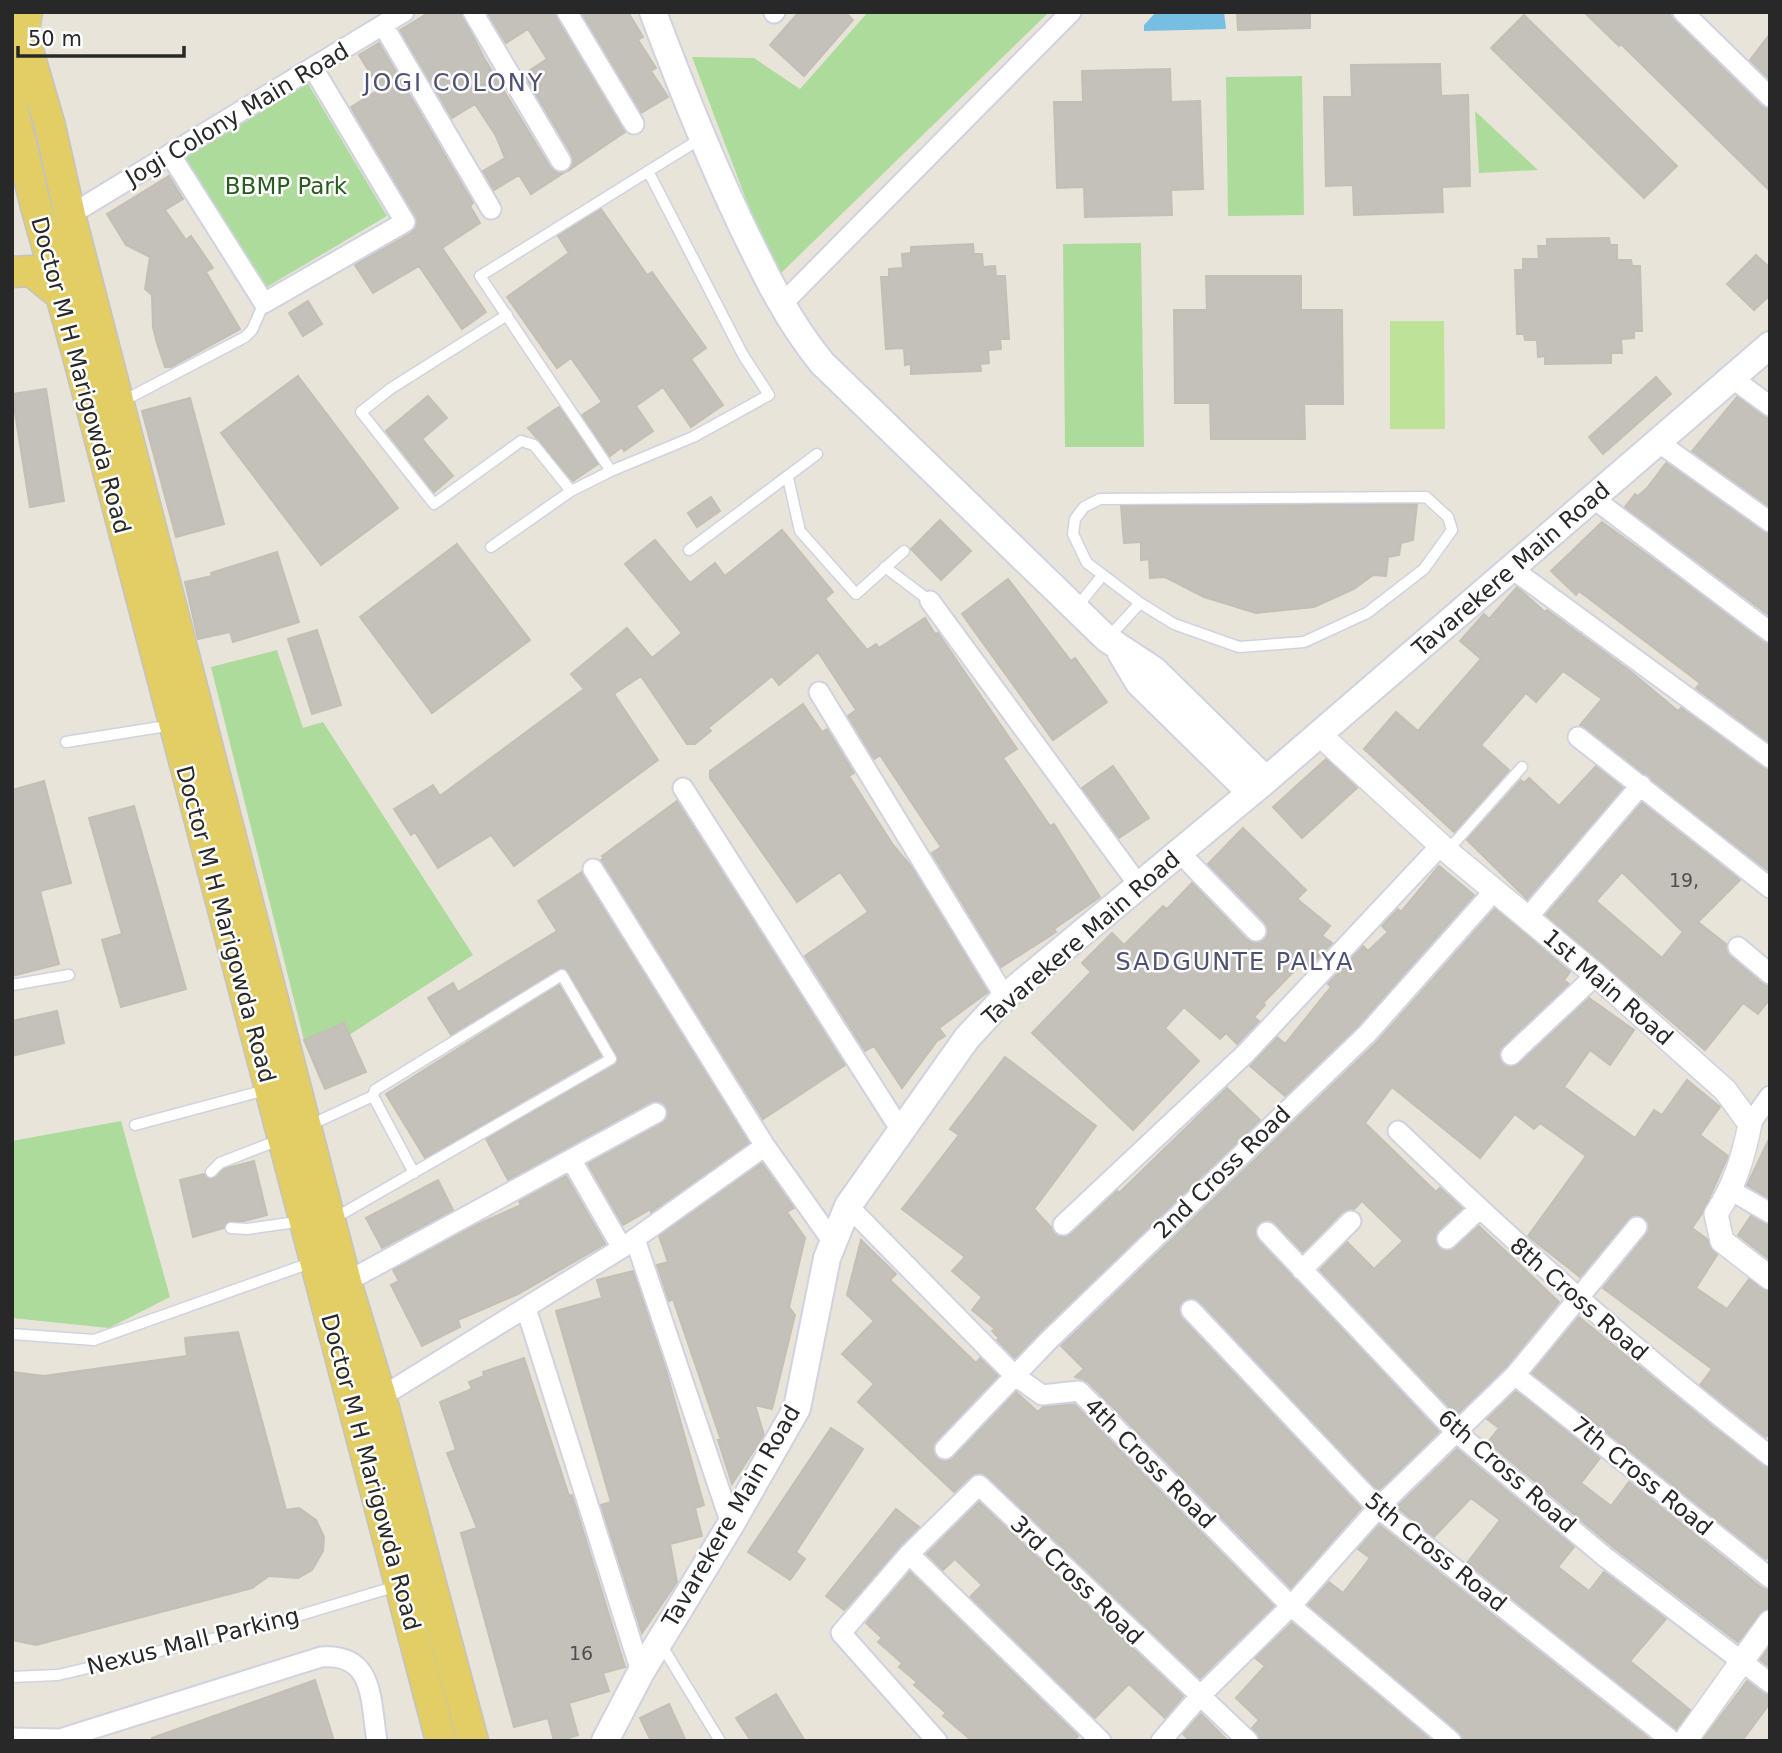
<svg xmlns="http://www.w3.org/2000/svg" width="1782" height="1753" font-family="'DejaVu Sans',sans-serif">
<style>
.green{fill:#addb9b}
.pitch{fill:#bee298}
.water{fill:#76bfe3}
.building{fill:#c4c0ba;stroke:#c4bfb5;stroke-width:2;fill-rule:evenodd}
.lines{fill:none;stroke-linecap:round;stroke-linejoin:round}
.service-casing{stroke:#d0d2e0;stroke-width:13}
.minor-casing{stroke:#d0d2e0;stroke-width:23}
.tertiary-casing{stroke:#d0d2e0;stroke-width:26}
.secondary-casing{stroke:#d0d2e0;stroke-width:30}
.primary-casing{stroke:#c3c3c3;stroke-width:33}
.service{stroke:#fff;stroke-width:10}
.minor{stroke:#fff;stroke-width:19}
.tertiary{stroke:#fff;stroke-width:23}
.secondary{stroke:#fff;stroke-width:26}
.primary{stroke:#e3ce65;stroke-width:30}
.labels{text-anchor:middle;dominant-baseline:central;stroke-width:5;stroke-linejoin:round;paint-order:stroke}
.number-label{font-size:19px;fill:#4f4e4c}
.street-label{font-size:23px;fill:#282828;stroke:#fff}
.park-label{font-size:23px;fill:#285d1f;stroke:#fff}
.neighbourhood-label{font-size:24px;letter-spacing:2px;fill:#4d5174;stroke:#fff}
</style>
<rect width="100%" height="100%" fill="#e9e4da"/>
<!-- green -->
<path class="green" d="M 868,12 L 1049,12 L 776,278 L 692,57 L 754,58 L 800,89 Z
M 1302,76 L 1304,215 L 1228,216 L 1226,77 Z
M 307,82 L 387,216 L 265,288 L 183,155 Z
M 1475,111 L 1538,170 L 1479,173 Z
M 1141,243 L 1144,447 L 1065,447 L 1063,244 Z
M 277,650 L 303,728 L 323,722 L 473,955 L 349,1035 L 344,1023 L 304,1040 L 211,667 Z
M 121,1121 L 170,1297 L 109,1328 L 12,1318 L 12,1141 Z"/>
<!-- pitch -->
<path class="pitch" d="M 1390,321 L 1444,321 L 1445,429 L 1390,429 Z"/>
<!-- water -->
<path class="water" d="M 1156,12 L 1224,12 L 1226,29 L 1144,31 L 1144,25 Z"/>
<!-- building -->
<path class="building" d="M 430,12 L 461,12 L 484,58 L 550,167 L 556,172 L 565,172 L 531,194 L 519,175 L 494,190 L 483,171 L 505,158 L 496,136 L 475,104 L 452,118 L 400,30 Z
M 487,12 L 555,12 L 625,132 L 569,170 L 573,162 L 572,155 L 524,74 L 547,59 L 528,29 L 506,43 Z
M 581,12 L 628,12 L 643,37 L 638,40 L 656,68 L 651,71 L 668,97 L 641,113 Z
M 799,12 L 845,12 L 853,20 L 804,76 L 770,45 Z
M 1237,12 L 1310,12 L 1310,28 L 1238,30 Z
M 1584,12 L 1667,12 L 1761,106 L 1770,109 L 1770,191 L 1621,44 L 1619,46 Z
M 1524,15 L 1677,166 L 1644,198 L 1491,48 Z
M 1770,34 L 1770,80 L 1750,60 Z
M 379,43 L 473,203 L 470,206 L 480,223 L 442,248 L 486,312 L 462,329 L 419,266 L 373,293 L 355,265 L 411,233 L 417,223 L 351,107 L 380,89 L 359,55 Z
M 1440,64 L 1441,96 L 1468,95 L 1470,186 L 1442,187 L 1443,212 L 1354,215 L 1353,185 L 1326,186 L 1324,97 L 1352,97 L 1351,65 Z
M 1170,69 L 1171,102 L 1200,101 L 1203,189 L 1171,190 L 1172,215 L 1085,217 L 1084,187 L 1057,188 L 1054,102 L 1083,102 L 1082,71 Z
M 169,176 L 183,199 L 165,210 L 186,240 L 191,236 L 213,268 L 206,272 L 240,329 L 171,367 L 165,367 L 157,343 L 153,327 L 152,295 L 145,289 L 150,257 L 126,245 L 107,214 Z
M 601,209 L 647,275 L 652,272 L 706,348 L 691,359 L 723,405 L 691,427 L 663,387 L 636,406 L 653,431 L 624,451 L 622,447 L 610,456 L 582,415 L 602,402 L 571,358 L 557,368 L 507,297 L 569,253 L 558,236 Z
M 1609,238 L 1610,245 L 1617,245 L 1617,260 L 1631,260 L 1632,266 L 1640,266 L 1642,331 L 1634,331 L 1634,338 L 1621,339 L 1622,353 L 1611,353 L 1611,363 L 1545,364 L 1545,356 L 1538,357 L 1537,340 L 1525,340 L 1524,334 L 1517,334 L 1515,270 L 1523,270 L 1523,259 L 1539,259 L 1538,246 L 1547,246 L 1547,239 Z
M 973,244 L 974,254 L 982,254 L 983,267 L 995,266 L 996,276 L 1005,276 L 1009,339 L 1000,339 L 1001,349 L 988,350 L 989,363 L 980,364 L 981,371 L 911,374 L 911,364 L 905,365 L 904,348 L 886,349 L 881,277 L 889,277 L 889,269 L 903,268 L 902,254 L 911,253 L 911,247 Z
M 1756,255 L 1770,268 L 1770,295 L 1754,310 L 1727,284 Z
M 1206,276 L 1301,276 L 1301,310 L 1342,310 L 1343,404 L 1304,404 L 1305,439 L 1211,439 L 1210,403 L 1175,403 L 1174,310 L 1207,310 Z
M 308,301 L 322,324 L 303,336 L 289,313 Z
M 298,376 L 398,508 L 321,565 L 221,433 Z
M 1656,377 L 1671,394 L 1603,454 L 1589,437 Z
M 46,389 L 64,501 L 30,507 L 12,394 Z
M 428,396 L 447,418 L 422,439 L 453,476 L 434,492 L 386,431 Z
M 1737,397 L 1770,418 L 1770,507 L 1692,451 Z
M 190,398 L 224,524 L 176,537 L 142,411 Z
M 559,407 L 598,464 L 573,481 L 528,428 Z
M 1666,463 L 1770,534 L 1770,616 L 1625,507 L 1635,494 L 1638,496 L 1647,488 Z
M 711,497 L 720,511 L 697,527 L 688,513 Z
M 1417,504 L 1413,540 L 1401,543 L 1399,555 L 1388,557 L 1386,576 L 1373,575 L 1354,589 L 1314,607 L 1256,613 L 1204,597 L 1165,577 L 1150,578 L 1149,559 L 1141,560 L 1141,542 L 1124,543 L 1121,506 Z
M 940,520 L 971,551 L 941,580 L 911,549 Z
M 1602,522 L 1770,644 L 1770,743 L 1696,688 L 1700,683 L 1579,591 L 1576,595 L 1551,571 Z
M 782,530 L 833,592 L 825,599 L 867,650 L 876,644 L 879,648 L 925,618 L 935,634 L 938,633 L 1017,749 L 1003,758 L 1050,826 L 1054,824 L 1100,897 L 1054,929 L 1056,932 L 1001,967 L 932,853 L 941,847 L 880,755 L 874,759 L 848,716 L 856,710 L 818,652 L 779,685 L 772,676 L 708,728 L 711,731 L 695,744 L 687,744 L 641,676 L 614,694 L 658,760 L 514,866 L 491,835 L 438,868 L 415,832 L 411,835 L 394,809 L 433,785 L 440,796 L 584,689 L 571,674 L 627,628 L 652,658 L 682,633 L 625,564 L 655,540 L 690,583 L 715,563 L 725,576 Z
M 457,544 L 530,640 L 432,713 L 360,617 Z
M 277,552 L 299,622 L 233,642 L 230,632 L 198,639 L 185,582 L 212,576 L 211,573 Z
M 1008,579 L 1071,661 L 1075,658 L 1107,702 L 1053,740 L 962,614 Z
M 1517,587 L 1545,612 L 1547,610 L 1630,671 L 1678,711 L 1681,708 L 1770,770 L 1770,872 L 1580,725 L 1602,699 L 1563,671 L 1536,702 L 1526,693 L 1481,745 L 1509,770 L 1454,832 L 1364,749 L 1396,712 L 1418,731 L 1481,659 L 1460,641 L 1484,614 L 1489,619 Z
M 317,630 L 341,705 L 312,714 L 288,639 Z
M 803,704 L 822,732 L 827,729 L 854,773 L 849,776 L 893,845 L 911,866 L 988,992 L 939,1028 L 945,1036 L 937,1041 L 902,1088 L 874,1046 L 865,1051 L 805,956 L 868,912 L 840,872 L 797,902 L 710,778 L 710,771 Z
M 1326,759 L 1357,788 L 1302,838 L 1273,807 Z
M 1113,766 L 1149,818 L 1119,838 L 1082,788 Z
M 1596,766 L 1623,788 L 1527,899 L 1467,840 L 1521,780 L 1524,783 L 1529,778 L 1559,806 Z
M 44,781 L 71,883 L 40,891 L 59,964 L 12,976 L 12,790 Z
M 677,801 L 845,1065 L 763,1119 L 601,860 L 604,858 L 602,856 Z
M 1642,803 L 1740,880 L 1698,922 L 1726,944 L 1730,956 L 1762,983 L 1770,986 L 1770,999 L 1758,1014 L 1743,1003 L 1705,1050 L 1546,915 ZM 1622,872 L 1683,932 L 1662,958 L 1596,901 Z
M 134,806 L 186,989 L 121,1007 L 102,940 L 122,934 L 89,818 Z
M 1243,828 L 1306,890 L 1297,899 L 1330,926 L 1322,936 L 1332,943 L 1309,968 L 1302,963 L 1263,1003 L 1265,1005 L 1254,1017 L 1259,1021 L 1237,1044 L 1226,1033 L 1220,1039 L 1184,1007 L 1165,1028 L 1199,1061 L 1133,1130 L 1032,1033 L 1091,972 L 1082,963 L 1112,933 L 1124,945 L 1163,906 L 1167,909 L 1192,883 L 1247,940 L 1253,943 L 1264,940 L 1268,934 L 1265,922 L 1208,864 Z
M 1439,866 L 1474,895 L 1358,1026 L 1285,1096 L 1250,1066 L 1277,1037 L 1285,1044 L 1331,987 L 1328,984 L 1363,946 L 1368,951 L 1388,932 L 1382,926 L 1398,909 L 1401,912 Z
M 582,872 L 749,1143 L 651,1212 L 651,1209 L 623,1225 L 588,1164 L 662,1123 L 668,1113 L 663,1103 L 650,1102 L 508,1180 L 486,1139 L 618,1062 L 617,1055 L 568,971 L 558,969 L 451,1035 L 428,998 L 453,983 L 458,992 L 557,931 L 538,901 Z
M 1495,909 L 1570,972 L 1564,980 L 1569,984 L 1502,1047 L 1499,1057 L 1503,1064 L 1513,1067 L 1519,1064 L 1589,998 L 1634,1030 L 1610,1065 L 1590,1050 L 1564,1087 L 1635,1138 L 1654,1110 L 1662,1115 L 1687,1080 L 1720,1107 L 1700,1135 L 1728,1156 L 1703,1212 L 1692,1228 L 1707,1239 L 1717,1255 L 1696,1288 L 1727,1309 L 1749,1279 L 1770,1292 L 1770,1431 L 1766,1437 L 1700,1385 L 1712,1369 L 1603,1288 L 1647,1234 L 1649,1223 L 1644,1217 L 1633,1215 L 1628,1219 L 1580,1277 L 1528,1236 L 1586,1156 L 1540,1123 L 1534,1129 L 1515,1114 L 1480,1158 L 1392,1087 L 1365,1123 L 1436,1192 L 1440,1188 L 1462,1208 L 1438,1231 L 1435,1236 L 1438,1247 L 1450,1251 L 1479,1226 L 1559,1302 L 1506,1367 L 1456,1415 L 1320,1270 L 1347,1242 L 1374,1269 L 1403,1241 L 1362,1201 L 1354,1209 L 1342,1212 L 1303,1252 L 1275,1223 L 1265,1220 L 1258,1224 L 1255,1234 L 1258,1240 L 1439,1432 L 1378,1491 L 1200,1302 L 1189,1298 L 1182,1302 L 1179,1312 L 1182,1318 L 1361,1508 L 1291,1588 L 1088,1382 L 1075,1377 L 1084,1369 L 1061,1346 L 1376,1043 Z
M 559,985 L 601,1056 L 425,1158 L 386,1094 Z
M 57,1011 L 64,1043 L 12,1056 L 12,1021 Z
M 344,1023 L 366,1072 L 325,1089 L 304,1040 Z
M 1005,1057 L 1096,1126 L 1034,1209 L 1060,1237 L 1071,1234 L 1117,1191 L 1119,1193 L 1227,1088 L 1260,1120 L 1015,1358 L 997,1340 L 999,1338 L 992,1331 L 995,1329 L 972,1310 L 982,1297 L 952,1271 L 965,1257 L 902,1209 L 959,1135 L 950,1129 Z
M 1770,1137 L 1770,1199 L 1747,1185 Z
M 254,1161 L 267,1215 L 244,1221 L 228,1221 L 224,1228 L 193,1237 L 180,1180 L 204,1174 L 212,1179 L 224,1169 Z
M 762,1163 L 794,1208 L 787,1212 L 805,1238 L 789,1307 L 795,1315 L 772,1409 L 755,1405 L 764,1435 L 732,1484 L 718,1440 L 721,1440 L 673,1299 L 669,1301 L 657,1265 L 668,1262 L 659,1236 Z
M 566,1176 L 605,1244 L 518,1294 L 458,1320 L 460,1327 L 422,1346 L 391,1285 L 399,1281 L 393,1270 L 474,1226 L 521,1205 L 519,1201 Z
M 438,1180 L 453,1210 L 382,1248 L 366,1218 Z
M 1751,1216 L 1770,1225 L 1770,1260 L 1738,1235 Z
M 861,1240 L 896,1274 L 890,1280 L 976,1363 L 980,1358 L 998,1376 L 936,1441 L 933,1452 L 937,1458 L 948,1461 L 954,1457 L 1016,1392 L 1038,1412 L 1043,1407 L 1074,1404 L 1274,1606 L 1200,1678 L 987,1476 L 975,1473 L 954,1492 L 858,1402 L 874,1384 L 842,1354 L 874,1321 L 847,1295 Z
M 633,1271 L 666,1370 L 704,1505 L 695,1508 L 702,1536 L 670,1544 L 677,1582 L 642,1633 L 601,1505 L 611,1502 L 556,1311 L 602,1298 L 597,1280 Z
M 1579,1317 L 1713,1427 L 1770,1468 L 1770,1555 L 1766,1559 L 1532,1373 Z
M 238,1332 L 286,1510 L 299,1508 L 316,1520 L 324,1537 L 323,1551 L 312,1570 L 298,1578 L 269,1576 L 252,1588 L 36,1645 L 12,1640 L 12,1372 L 44,1376 L 187,1356 L 185,1338 Z
M 524,1358 L 569,1496 L 572,1495 L 625,1667 L 603,1673 L 609,1691 L 569,1703 L 578,1735 L 560,1741 L 554,1741 L 548,1718 L 514,1727 L 461,1533 L 477,1528 L 447,1453 L 456,1450 L 440,1402 L 472,1389 L 469,1382 L 484,1376 L 483,1372 Z
M 1516,1391 L 1600,1458 L 1581,1483 L 1611,1506 L 1629,1482 L 1762,1588 L 1770,1590 L 1770,1608 L 1759,1614 L 1738,1642 L 1613,1547 L 1488,1442 L 1499,1428 L 1487,1419 Z
M 831,1428 L 863,1449 L 796,1552 L 805,1559 L 790,1580 L 748,1552 Z
M 1457,1449 L 1574,1547 L 1558,1567 L 1589,1591 L 1604,1572 L 1666,1619 L 1630,1661 L 1690,1710 L 1676,1729 L 1467,1563 L 1500,1520 L 1471,1498 L 1434,1537 L 1397,1507 Z
M 979,1502 L 1183,1696 L 1165,1718 L 1129,1684 L 1095,1718 L 970,1597 L 982,1585 L 955,1559 L 943,1570 L 927,1554 Z
M 896,1509 L 919,1527 L 844,1610 L 826,1596 Z
M 1379,1525 L 1652,1741 L 1463,1741 L 1459,1732 L 1308,1605 L 1329,1582 L 1343,1593 L 1370,1558 L 1358,1549 Z
M 910,1572 L 1078,1736 L 1073,1741 L 972,1741 L 943,1716 L 946,1713 L 914,1685 L 917,1682 L 899,1667 L 902,1663 L 878,1642 L 882,1638 L 866,1623 Z
M 1292,1623 L 1432,1741 L 1260,1741 L 1252,1728 L 1259,1720 L 1236,1698 L 1265,1666 L 1255,1658 Z
M 1770,1646 L 1770,1667 L 1760,1660 Z
M 315,1680 L 334,1741 L 152,1741 L 152,1738 Z
M 1747,1681 L 1770,1695 L 1770,1703 L 1742,1741 L 1702,1741 Z
M 776,1694 L 805,1741 L 751,1741 L 736,1718 Z
M 669,1704 L 686,1741 L 651,1741 L 640,1718 Z
M 1201,1714 L 1228,1741 L 1190,1741 L 1183,1734 Z"/>
<g class="lines">
<!-- service casing -->
<g class="service-casing">
<path id="service" d="M 648,171 L 743,355 L 769,395 L 693,437 L 611,471 L 480,276 L 700,139
M 507,315 L 390,389 L 361,412 L 434,504 L 521,441 L 534,445 L 571,491
M 123,401 L 245,337 L 252,330 L 264,303
M 788,478 L 800,531 L 856,594 L 904,551
M 1426,497 L 1448,517 L 1452,530 L 1424,569 L 1367,613 L 1304,642 L 1239,647 L 1174,624 L 1140,603 L 1087,563 L 1073,534 L 1075,519 L 1084,507 L 1100,499 Z
M 491,547 L 571,491 L 611,471
M 689,550 L 817,454
M 885,567 L 930,601
M 1076,608 L 1102,576
M 1107,639 L 1140,603
M 66,742 L 173,725
M 1448,850 L 1522,767
M 12,985 L 69,975
M 135,1125 L 266,1090
M 310,1125 L 373,1096
M 211,1172 L 220,1163 L 279,1140
M 333,1219 L 611,1059 L 562,975 L 375,1090 L 373,1096 L 414,1173
M 231,1228 L 247,1229 L 303,1221
M 12,1334 L 94,1340 L 313,1262
M 662,1646 L 720,1741
M 12,1677 L 58,1675 L 254,1629 L 397,1586"/>
</g>
<!-- minor casing -->
<g class="minor-casing">
<path id="minor" d="M 473,12 L 561,161
M 567,12 L 634,124
M 1683,12 L 1770,97
M 774,13 L 775,12
M 383,25 L 491,209
M 170,154 L 264,303 L 405,222 L 313,68
M 70,215 L 404,12
M 780,306 L 1071,12
M 1732,378 L 1770,406
M 1658,442 L 1770,522
M 1593,498 L 1770,632
M 1511,568 L 1770,758
M 930,601 L 1140,887
M 819,692 L 1005,997
M 1578,737 L 1770,888
M 683,788 L 900,1129
M 1180,853 L 1256,931
M 593,869 L 765,1146 L 833,1242
M 1528,917 L 1641,785
M 1738,947 L 1770,974
M 1511,1055 L 1596,975
M 1750,1124 L 1770,1096
M 1398,1131 C 1519,1247 1637,1353 1770,1456
M 572,1161 L 622,1248
M 1732,1191 L 1770,1213
M 848,1206 L 1014,1375 L 1042,1395 L 1079,1391 L 1291,1606 L 1451,1741
M 1063,1225 L 1246,1053 L 1441,845
M 1267,1232 L 1455,1431 L 1605,1557 L 1770,1683
M 635,1239 L 731,1524
M 1447,1239 L 1479,1209
M 1302,1270 L 1351,1221
M 346,1282 L 656,1113
M 526,1308 L 641,1672
M 1191,1310 L 1378,1508 L 1672,1741
M 1515,1375 L 1770,1578
M 381,1397 L 622,1248 L 765,1146
M 945,1449 L 1048,1341 L 1367,1034 L 1495,890
M 909,1554 L 1101,1741
M 12,1738 L 60,1739 L 321,1657 C 375,1653 370,1700 377,1741
M 937,1741 L 841,1633 L 909,1554 L 979,1485 L 1248,1741
M 1161,1741 L 1199,1697 L 1291,1606 L 1378,1508 L 1515,1375 L 1637,1227"/>
</g>
<!-- tertiary casing -->
<g class="tertiary-casing">
<path id="tertiary" d="M 1319,734 L 1447,851 L 1596,975 L 1725,1090 L 1750,1124 C 1743,1158 1735,1185 1716,1214 L 1722,1241 L 1770,1278
M 1685,1741 L 1770,1622"/>
</g>
<!-- secondary casing -->
<g class="secondary-casing">
<path id="secondary" d="M 653,12 C 680,84 708,155 741,224 C 765,274 787,320 822,363 L 1107,639 L 1154,670 L 1266,780
M 1121,653 L 1139,683 L 1250,792
M 605,1741 L 641,1672 L 731,1524 L 797,1408 L 827,1258 L 848,1206 L 967,1038 L 1005,997 L 1266,780 L 1770,345"/>
</g>
<!-- primary casing -->
<g class="primary-casing">
<path id="primary" d="M 24,37 L 50,126 L 70,215 L 346,1282 L 381,1397 L 473,1741
M 12,106 L 35,203 L 78,356 L 441,1741
M 12,107 L 27,12
M 12,272 L 31,271 L 62,296"/>
</g>
<!-- service -->
<use href="#service" class="service"/>
<!-- minor -->
<use href="#minor" class="minor"/>
<!-- tertiary -->
<use href="#tertiary" class="tertiary"/>
<!-- secondary -->
<use href="#secondary" class="secondary"/>
<!-- primary -->
<use href="#primary" class="primary"/>
</g>
<g class="labels">
<!-- number labels -->
<g class="number-label">
<text x="1684" y="880">19,</text>
<text x="581" y="1653">16</text>
</g>
<!-- street labels -->
<g class="street-label">
<text transform="translate(237 114) rotate(-31)">Jogi Colony Main Road</text>
<text transform="translate(81 375) rotate(75)">Doctor M H Marigowda Road</text>
<text transform="translate(1511 569) rotate(-41)">Tavarekere Main Road</text>
<text transform="translate(226 924) rotate(75)">Doctor M H Marigowda Road</text>
<text transform="translate(1081 938) rotate(-41)">Tavarekere Main Road</text>
<text transform="translate(1608 987) rotate(41)">1st Main Road</text>
<text transform="translate(1222 1172) rotate(-44)">2nd Cross Road</text>
<text transform="translate(1579 1299) rotate(41)">8th Cross Road</text>
<text transform="translate(1150 1463) rotate(45)">4th Cross Road</text>
<text transform="translate(1507 1471) rotate(41)">6th Cross Road</text>
<text transform="translate(371 1472) rotate(75)">Doctor M H Marigowda Road</text>
<text transform="translate(1642 1476) rotate(39)">7th Cross Road</text>
<text transform="translate(731 1516) rotate(-60)">Tavarekere Main Road</text>
<text transform="translate(1436 1552) rotate(39)">5th Cross Road</text>
<text transform="translate(1077 1580) rotate(44)">3rd Cross Road</text>
<text transform="translate(193 1641) rotate(-14)">Nexus Mall Parking</text>
</g>
<!-- park labels -->
<g class="park-label">
<text x="286" y="186">BBMP Park</text>
</g>
<!-- neighbourhood labels -->
<g class="neighbourhood-label">
<text x="454" y="83">JOGI COLONY</text>
<text x="1235" y="962">SADGUNTE PALYA</text>
</g>
</g>
<!-- border -->
<rect width="1782" height="1753" fill="none" stroke="#282828" stroke-width="28"/>
<!-- scale -->
<path d="M18 46v10h166v-10" fill="none" stroke="#282828" stroke-width="3.5"/>
<text x="28" y="46" font-size="21" fill="#282828" stroke="#ffffff" stroke-width="5" paint-order="stroke">50 m</text>
</svg>
